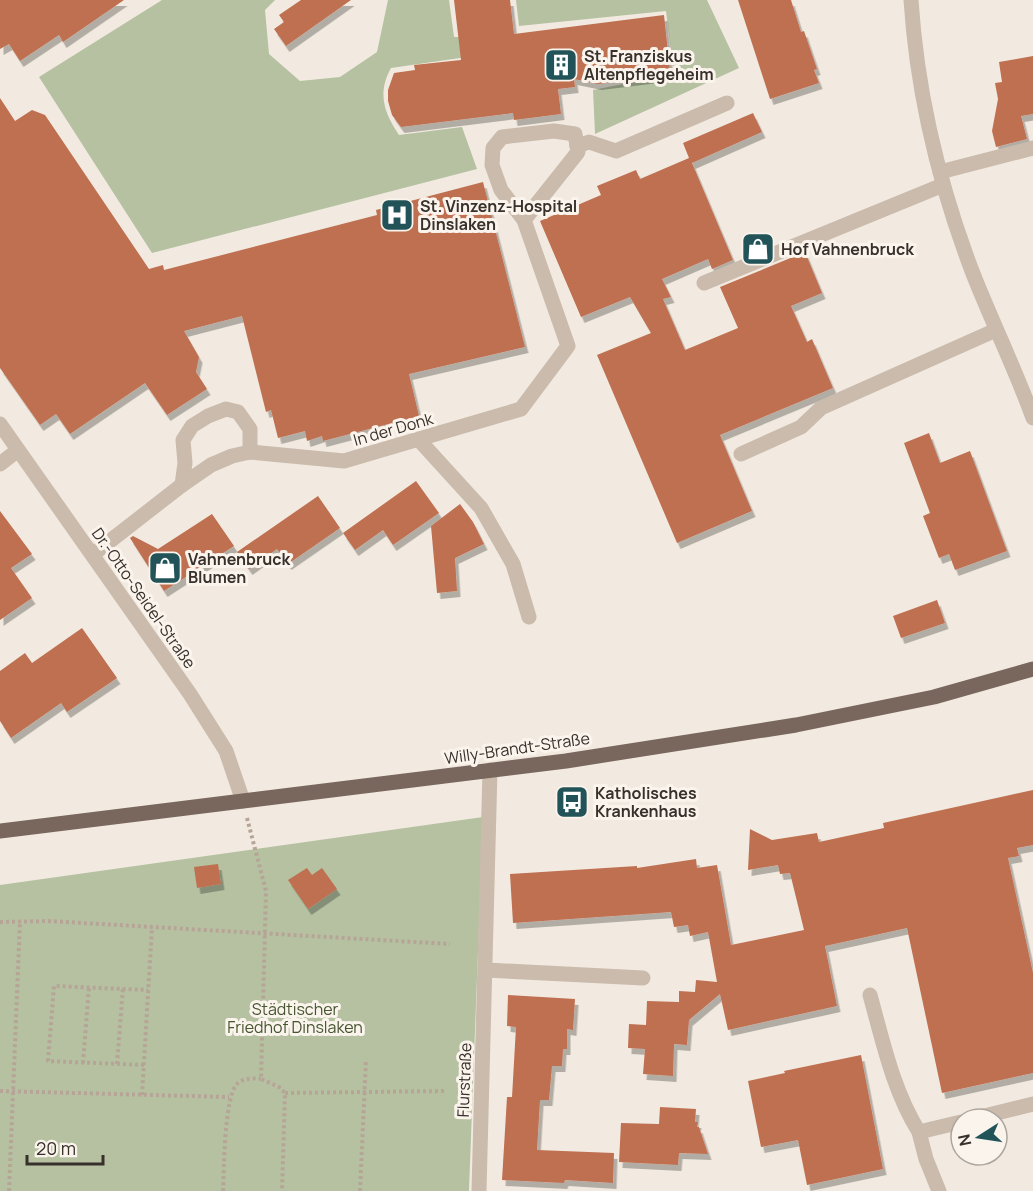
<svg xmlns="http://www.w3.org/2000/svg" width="1033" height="1191" font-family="Manrope,sans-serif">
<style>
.green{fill:#b5c1a1}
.building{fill:#bf6f51;filter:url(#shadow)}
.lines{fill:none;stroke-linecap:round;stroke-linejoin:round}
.path{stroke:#b6a597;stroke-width:4;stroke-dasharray:3 3;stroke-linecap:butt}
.lane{stroke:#cabbac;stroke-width:15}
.street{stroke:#cabbac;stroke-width:15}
.primary{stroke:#79675d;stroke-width:15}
.labels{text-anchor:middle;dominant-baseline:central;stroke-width:6;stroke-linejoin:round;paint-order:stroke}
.poi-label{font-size:16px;font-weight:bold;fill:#38302b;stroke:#faf4ed;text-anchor:start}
.street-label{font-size:16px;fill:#38302b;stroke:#faf4ed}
.park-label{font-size:16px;fill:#465530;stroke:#faf4ed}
</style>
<defs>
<filter id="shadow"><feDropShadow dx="3.5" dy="6" stdDeviation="0" flood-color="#0004"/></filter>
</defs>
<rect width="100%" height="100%" fill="#f2eae0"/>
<!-- green -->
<path class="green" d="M 162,0 L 275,0 L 265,10 L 269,54 L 300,81 L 340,77 L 377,52 L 388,0 L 449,0 L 454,37 L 465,37 L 467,57 L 391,68 C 377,93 384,113 399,135 L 462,127 L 477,169 L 152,253 L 39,77 Z
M 516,0 L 707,0 L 739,68 L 595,134 L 593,90 L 674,74 L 666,11 L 519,26 Z
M 483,817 L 469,1191 L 0,1191 L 0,885 Z"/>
<!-- building -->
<path class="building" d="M 0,0 L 124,0 L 63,42 L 59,35 L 20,61 L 9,44 L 0,49 Z
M 301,0 L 351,0 L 286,46 L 274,29 L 284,22 L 279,15 Z
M 454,0 L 510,0 L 514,34 L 664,15 L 670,71 L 655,73 L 655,77 L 598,84 L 574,79 L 575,87 L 558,89 L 561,114 L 514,120 L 513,113 L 401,127 L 392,115 L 388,101 L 388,90 L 394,73 L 415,70 L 414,65 L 461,60 Z
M 738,0 L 791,0 L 801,32 L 804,31 L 817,69 L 814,70 L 819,83 L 770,99 Z
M 1033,56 L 1033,114 L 1021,116 L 1027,139 L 996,147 L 992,131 L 998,99 L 995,83 L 1002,82 L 999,62 Z
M 0,98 L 15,121 L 32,110 L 45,115 L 149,269 L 163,265 L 164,270 L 377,215 L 376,210 L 483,182 L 525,347 L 409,374 L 419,416 L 323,441 L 322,436 L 307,441 L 305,431 L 278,438 L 271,410 L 266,412 L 242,316 L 184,331 L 199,357 L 196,372 L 207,389 L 167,415 L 145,383 L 70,434 L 56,414 L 40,425 L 0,368 Z
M 753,113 L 762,132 L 692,163 L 733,260 L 712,269 L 708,259 L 662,279 L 671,297 L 663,299 L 685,350 L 738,328 L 720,287 L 805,252 L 822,293 L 791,306 L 807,342 L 812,339 L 833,388 L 720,435 L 752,511 L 677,543 L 597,355 L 651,333 L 630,297 L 581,317 L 540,221 L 601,195 L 597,186 L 636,170 L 640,179 L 689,158 L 683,143 Z
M 929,433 L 940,463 L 970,451 L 1007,551 L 955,570 L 949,554 L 939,558 L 923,516 L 930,513 L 904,443 Z
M 416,481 L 439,513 L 393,545 L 383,530 L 355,550 L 343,533 Z
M 318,496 L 340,528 L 288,564 L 277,549 L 249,569 L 237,552 Z
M 460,504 L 473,522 L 484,544 L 455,558 L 457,591 L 437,593 L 431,526 Z
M 0,511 L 32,554 L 11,568 L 32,598 L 0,620 Z
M 212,514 L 234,546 L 164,591 L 130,538 L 133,536 L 158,549 Z
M 937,600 L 945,623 L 901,638 L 893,616 Z
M 82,628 L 117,678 L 67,712 L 61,703 L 11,738 L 0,721 L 0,671 L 25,653 L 32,663 Z
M 1033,790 L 1033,845 L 1017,848 L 1019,856 L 1008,858 L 1033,973 L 1033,1073 L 942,1093 L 907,928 L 825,946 L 837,1006 L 728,1030 L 720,994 L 689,1020 L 687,1045 L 674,1044 L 673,1076 L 643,1074 L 645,1049 L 628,1048 L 629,1024 L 646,1025 L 647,1001 L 679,1002 L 679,991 L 695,992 L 696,980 L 717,982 L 708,932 L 690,936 L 688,925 L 674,927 L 671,912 L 513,923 L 510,874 L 637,866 L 637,868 L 696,859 L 697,868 L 717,865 L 731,945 L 804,930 L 790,873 L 780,874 L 778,865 L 748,870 L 750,829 L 772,840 L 817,833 L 819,842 L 884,828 L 883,823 Z
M 218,864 L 221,884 L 197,888 L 194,867 Z
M 307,868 L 312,875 L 322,868 L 337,889 L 308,909 L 288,880 Z
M 508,995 L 575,999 L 573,1030 L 567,1029 L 567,1049 L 563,1049 L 562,1066 L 552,1066 L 549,1100 L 540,1100 L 537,1150 L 614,1153 L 613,1183 L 565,1180 L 564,1183 L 502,1180 L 507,1097 L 512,1097 L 516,1027 L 507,1026 Z
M 861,1055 L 883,1169 L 807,1185 L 798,1140 L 761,1147 L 748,1081 L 785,1073 L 784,1071 Z
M 660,1107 L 696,1109 L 695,1122 L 698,1122 L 697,1127 L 699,1127 L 708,1154 L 679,1153 L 678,1165 L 619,1162 L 621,1123 L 659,1124 Z"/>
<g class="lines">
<!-- path -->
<path class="path" d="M 247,818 L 266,891 L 261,1079 L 279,1087 L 285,1093 L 282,1191
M 0,922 L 48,921 L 450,944
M 83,1063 L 89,987
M 117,1064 L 123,988
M 144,1065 L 48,1061 L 54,986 L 148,990
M 0,1091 L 229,1097
M 285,1093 L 445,1091
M 142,1095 L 152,927
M 9,1191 L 20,921
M 223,1191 C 224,1171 224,1094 238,1083 C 244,1078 253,1078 261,1079
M 360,1191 L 366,1059"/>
<!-- lane -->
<path class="lane" d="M 577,146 L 589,142 L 616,151 L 727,103
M 940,172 L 1033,148
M 704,283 L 943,185
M 419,440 L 481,508 L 513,564 L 529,617
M 741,454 L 801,427 L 821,408 L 996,330
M 182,485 L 185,463 L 183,440 L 192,426 L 208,416 L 226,409 L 238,412 L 250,429 L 250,452
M 486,970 L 643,978
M 870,995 C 883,1042 893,1090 919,1132
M 972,1119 L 1033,1104
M 939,1191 L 926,1159 L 919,1132 L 961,1122"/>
<!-- street -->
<path class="street" d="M 911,0 C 917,93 939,184 972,271 C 991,320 1015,368 1033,418
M 0,424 L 190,694 L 226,751 L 243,801
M 0,464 L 18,450
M 92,555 L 182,485 L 211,465 L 232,456 L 250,452 L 344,461 L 521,409 L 568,346 L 524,220 L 501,190 L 492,165 L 493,148 L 502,137 L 554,131 L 575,134 L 578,152 L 524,220
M 479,1191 L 490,770"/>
<!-- primary -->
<path class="primary" d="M 0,831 L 566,761 L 796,725 L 934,697 L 1033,669"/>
</g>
<!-- icons -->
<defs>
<g id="building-square" transform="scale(1.725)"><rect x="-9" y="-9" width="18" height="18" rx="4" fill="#225358" stroke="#faf4ed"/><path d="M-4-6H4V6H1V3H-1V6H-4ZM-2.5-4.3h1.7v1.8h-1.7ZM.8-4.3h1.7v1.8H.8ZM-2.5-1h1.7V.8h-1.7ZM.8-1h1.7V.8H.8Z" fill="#fff"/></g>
<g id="hospital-square" transform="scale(1.725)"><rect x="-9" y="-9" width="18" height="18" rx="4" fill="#225358" stroke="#faf4ed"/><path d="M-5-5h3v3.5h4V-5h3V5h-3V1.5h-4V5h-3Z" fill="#fff"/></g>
<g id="shop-square" transform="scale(1.725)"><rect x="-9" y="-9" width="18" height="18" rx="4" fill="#225358" stroke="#faf4ed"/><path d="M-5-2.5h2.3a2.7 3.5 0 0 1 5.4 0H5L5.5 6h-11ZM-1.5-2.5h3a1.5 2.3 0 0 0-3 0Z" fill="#fff"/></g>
<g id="bus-square" transform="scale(1.725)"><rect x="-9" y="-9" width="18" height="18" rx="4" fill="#225358" stroke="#faf4ed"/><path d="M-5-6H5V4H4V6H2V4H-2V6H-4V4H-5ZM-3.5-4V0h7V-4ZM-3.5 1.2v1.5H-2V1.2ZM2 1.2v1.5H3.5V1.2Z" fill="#fff"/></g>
</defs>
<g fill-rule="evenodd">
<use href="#building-square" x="561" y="65"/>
<use href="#hospital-square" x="397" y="215"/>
<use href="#shop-square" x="758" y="249"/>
<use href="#shop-square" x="165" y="568"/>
<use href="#bus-square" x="572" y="802"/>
</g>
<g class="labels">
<!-- poi labels -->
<g class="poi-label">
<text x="584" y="56">St. Franziskus<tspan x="584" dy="18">Altenpflegeheim</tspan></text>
<text x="420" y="206">St. Vinzenz-Hospital<tspan x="420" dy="18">Dinslaken</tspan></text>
<text x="781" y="249">Hof Vahnenbruck</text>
<text x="188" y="559">Vahnenbruck<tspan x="188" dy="18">Blumen</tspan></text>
<text x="595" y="793">Katholisches<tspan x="595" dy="18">Krankenhaus</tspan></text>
</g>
<!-- street labels -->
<g class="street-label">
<text transform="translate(393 429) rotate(-16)">In der Donk</text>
<text transform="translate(144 598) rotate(55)">Dr.-Otto-Seidel-Straße</text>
<text transform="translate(517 748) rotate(-8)">Willy-Brandt-Straße</text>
<text transform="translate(464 1080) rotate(-88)">Flurstraße</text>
</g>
<!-- park labels -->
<g class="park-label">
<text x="295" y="1009">Städtischer<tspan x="295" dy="18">Friedhof Dinslaken</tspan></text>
</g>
</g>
<!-- north arrow -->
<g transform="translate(979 1137) rotate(258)"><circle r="28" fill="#faf4ed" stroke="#aca69f" stroke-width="1.5"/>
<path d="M0-4.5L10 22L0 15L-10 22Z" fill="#225358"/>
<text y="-9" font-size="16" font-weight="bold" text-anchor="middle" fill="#38302b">N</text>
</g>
<!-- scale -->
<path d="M27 1155v9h76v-9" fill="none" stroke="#38302b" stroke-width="3"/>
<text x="36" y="1155" font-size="18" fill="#38302b" stroke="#faf4ed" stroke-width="4.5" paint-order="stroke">20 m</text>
</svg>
